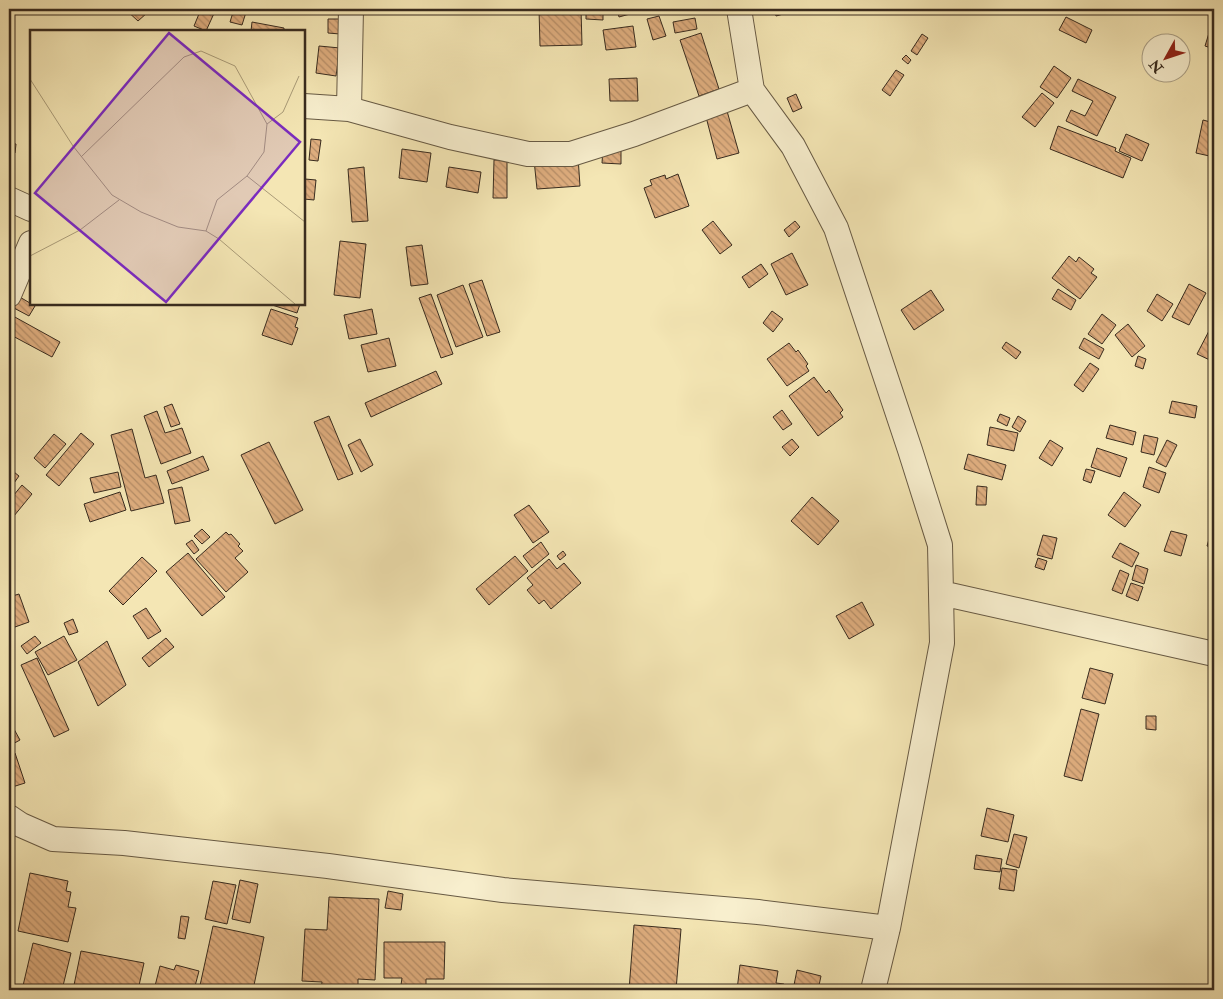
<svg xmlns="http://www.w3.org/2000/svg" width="1223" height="999" font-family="'IM FELL Double Pica',serif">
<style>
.building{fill:url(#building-back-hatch);stroke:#382b1e}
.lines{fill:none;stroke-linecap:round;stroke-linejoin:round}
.minor-casing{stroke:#675a44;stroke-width:26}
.minor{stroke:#f8efce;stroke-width:24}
.inset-road{fill:none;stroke:#a99b78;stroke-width:1}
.view{fill:#7b2cbf;fill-opacity:0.15;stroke:#7b2cbf;stroke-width:2.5}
.inset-edge{fill:none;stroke:#382b1e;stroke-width:2.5}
</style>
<defs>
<pattern id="building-back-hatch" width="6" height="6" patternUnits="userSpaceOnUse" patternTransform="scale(1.25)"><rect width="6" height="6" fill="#dead7e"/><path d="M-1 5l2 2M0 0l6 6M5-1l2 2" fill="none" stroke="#b58d67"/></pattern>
</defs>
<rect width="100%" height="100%" fill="#f4e6b4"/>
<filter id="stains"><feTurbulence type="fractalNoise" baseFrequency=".004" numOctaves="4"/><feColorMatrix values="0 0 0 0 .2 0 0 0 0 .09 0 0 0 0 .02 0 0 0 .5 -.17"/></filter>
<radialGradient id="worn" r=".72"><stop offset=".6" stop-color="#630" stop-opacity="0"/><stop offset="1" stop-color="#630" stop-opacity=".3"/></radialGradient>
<!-- building -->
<path class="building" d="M 125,9 L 142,9 L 147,13 L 138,21 Z
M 201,9 L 216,9 L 206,31 L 194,26 Z
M 234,9 L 247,9 L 242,25 L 230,22 Z
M 539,9 L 581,9 L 582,45 L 540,46 Z
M 586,9 L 603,9 L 603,20 L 586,19 Z
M 617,9 L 648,9 L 619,17 Z
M 774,9 L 802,9 L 776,16 Z
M 659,16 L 666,36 L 653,40 L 647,19 Z
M 1066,17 L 1092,30 L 1086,43 L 1059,30 Z
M 695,18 L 697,29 L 675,33 L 673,22 Z
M 328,19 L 340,19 L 340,34 L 328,33 Z
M 252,22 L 284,28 L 284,31 L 251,31 Z
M 633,26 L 636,47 L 606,50 L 603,30 Z
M 701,33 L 719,89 L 699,96 L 680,40 Z
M 1209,33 L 1214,34 L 1214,49 L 1205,46 Z
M 922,34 L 928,38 L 917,55 L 911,51 Z
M 319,46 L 340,48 L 336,76 L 316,73 Z
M 906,55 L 911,60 L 908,64 L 902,59 Z
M 1054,66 L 1071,78 L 1057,98 L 1040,87 Z
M 896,70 L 904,75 L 890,96 L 882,90 Z
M 637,78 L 638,101 L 610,101 L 609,79 Z
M 1078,79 L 1116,97 L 1097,136 L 1066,121 L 1071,110 L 1085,116 L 1093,101 L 1072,91 Z
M 1042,93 L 1054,103 L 1035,127 L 1022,117 Z
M 796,94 L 802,108 L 793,112 L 787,98 Z
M 727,111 L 739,153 L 717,159 L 706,117 Z
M 1203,120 L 1214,123 L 1214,157 L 1196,153 Z
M 1058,126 L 1116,148 L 1115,151 L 1131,158 L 1123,178 L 1050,149 Z
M 1126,134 L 1149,144 L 1142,161 L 1119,151 Z
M 311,139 L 321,140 L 318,161 L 309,160 Z
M 9,143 L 16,144 L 15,153 L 9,152 Z
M 603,148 L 621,149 L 621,164 L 602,163 Z
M 402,149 L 431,153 L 427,182 L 399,178 Z
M 578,157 L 580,186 L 537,189 L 534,160 Z
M 494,160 L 507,160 L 507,198 L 493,198 Z
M 364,167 L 368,221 L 352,222 L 348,169 Z
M 449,167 L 481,172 L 478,193 L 446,187 Z
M 678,174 L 689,206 L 655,218 L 644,188 L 652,185 L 650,180 L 665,175 L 666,179 Z
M 305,179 L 316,180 L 314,200 L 304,199 Z
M 713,221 L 732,245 L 720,254 L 702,230 Z
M 795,221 L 800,227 L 789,237 L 784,230 Z
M 340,241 L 366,244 L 360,298 L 334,295 Z
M 422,245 L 428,284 L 411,286 L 406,247 Z
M 792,253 L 808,285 L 786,295 L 771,264 Z
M 1069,256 L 1076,262 L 1079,257 L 1094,269 L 1091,273 L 1097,277 L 1080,299 L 1052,278 Z
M 761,264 L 768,274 L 749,288 L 742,277 Z
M 482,280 L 500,332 L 487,336 L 469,284 Z
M 1189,284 L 1206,293 L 1189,325 L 1172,317 Z
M 463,285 L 483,337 L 456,347 L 437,295 Z
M 1058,289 L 1076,300 L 1071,310 L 1052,299 Z
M 931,290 L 944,310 L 914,330 L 901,310 Z
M 431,294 L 453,354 L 441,358 L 419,298 Z
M 1157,294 L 1173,304 L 1162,321 L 1147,311 Z
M 18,296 L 35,306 L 29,316 L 12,307 Z
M 269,304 L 300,304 L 297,313 Z
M 271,309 L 298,318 L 295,327 L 298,328 L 292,345 L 262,335 Z
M 372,309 L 377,334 L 349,339 L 344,315 Z
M 772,311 L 783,319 L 773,332 L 763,323 Z
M 1102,314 L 1116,325 L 1102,344 L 1088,334 Z
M 13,316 L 60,342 L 52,357 L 9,334 L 9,324 Z
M 1128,324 L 1145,346 L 1132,357 L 1115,335 Z
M 1211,327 L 1214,328 L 1214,362 L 1197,354 Z
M 389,338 L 396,366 L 368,372 L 361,345 Z
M 1084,338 L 1104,349 L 1099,359 L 1079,348 Z
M 1006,342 L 1021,352 L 1016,359 L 1002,348 Z
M 789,343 L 796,352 L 798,350 L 808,364 L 806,366 L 809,371 L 787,386 L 767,359 Z
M 1138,356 L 1146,359 L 1143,369 L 1135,366 Z
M 1090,363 L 1099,369 L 1083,392 L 1074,385 Z
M 436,371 L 442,384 L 371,417 L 365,403 Z
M 814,377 L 826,393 L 829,390 L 843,410 L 840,413 L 843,417 L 818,436 L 789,396 Z
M 1172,401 L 1197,406 L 1195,418 L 1169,413 Z
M 172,404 L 180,424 L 171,427 L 164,407 Z
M 782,410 L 792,424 L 783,430 L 773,417 Z
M 157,411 L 165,433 L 182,428 L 191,453 L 161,464 L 144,416 Z
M 1000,414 L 1010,418 L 1007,426 L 997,421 Z
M 329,416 L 353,474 L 338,480 L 314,422 Z
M 1018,416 L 1026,421 L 1020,432 L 1012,427 Z
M 1110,425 L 1136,432 L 1133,445 L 1106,438 Z
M 990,427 L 1018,433 L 1014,451 L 987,445 Z
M 132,429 L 145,478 L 156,475 L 164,503 L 131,511 L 111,435 Z
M 81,433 L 94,444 L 59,486 L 46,475 Z
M 54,434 L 66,444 L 45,468 L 34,458 Z
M 1144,435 L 1158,438 L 1154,455 L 1141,452 Z
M 360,439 L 373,465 L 361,472 L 348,445 Z
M 792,439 L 799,447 L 790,456 L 782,447 Z
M 1050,440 L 1063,448 L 1052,466 L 1039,458 Z
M 1167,440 L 1177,445 L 1166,467 L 1156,462 Z
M 269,442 L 303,510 L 275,524 L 241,455 Z
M 1097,448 L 1127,458 L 1120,477 L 1091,467 Z
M 968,454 L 1006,465 L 1002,480 L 964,469 Z
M 203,456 L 209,470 L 172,484 L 167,471 Z
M 1149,467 L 1166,473 L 1159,493 L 1143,487 Z
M 9,468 L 19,476 L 9,490 Z
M 1086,469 L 1095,471 L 1091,483 L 1083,480 Z
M 118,472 L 121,487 L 94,493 L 90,478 Z
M 22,485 L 32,494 L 9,522 L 9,501 Z
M 977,486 L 987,487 L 986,505 L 976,505 Z
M 182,487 L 190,521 L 175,524 L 168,490 Z
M 120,492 L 126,510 L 90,522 L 84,504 Z
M 1124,492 L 1141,505 L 1125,527 L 1108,515 Z
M 812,497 L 839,521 L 818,545 L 791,521 Z
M 529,505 L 549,532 L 533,543 L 514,515 Z
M 1214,522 L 1214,548 L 1207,546 Z
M 202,529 L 210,537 L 202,544 L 194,536 Z
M 1171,531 L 1187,535 L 1181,556 L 1164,551 Z
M 226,532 L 229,535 L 231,534 L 240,544 L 238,546 L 243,551 L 235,558 L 248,572 L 226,592 L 196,559 Z
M 1043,535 L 1057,538 L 1052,559 L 1037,555 Z
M 192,540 L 199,550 L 194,554 L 186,544 Z
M 541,542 L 549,554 L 532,568 L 523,556 Z
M 1120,543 L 1139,553 L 1132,567 L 1112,557 Z
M 563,551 L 566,555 L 560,560 L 557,556 Z
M 188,553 L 225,597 L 202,616 L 166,572 Z
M 515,556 L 528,571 L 489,605 L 476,589 Z
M 142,557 L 157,571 L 123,605 L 109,591 Z
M 1038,558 L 1047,561 L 1044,570 L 1035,567 Z
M 549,559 L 557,569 L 564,563 L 581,583 L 551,609 L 544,600 L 539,604 L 527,590 L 533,585 L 527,578 Z
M 1136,565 L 1148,569 L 1144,584 L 1132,580 Z
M 1120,570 L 1129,574 L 1122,594 L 1112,590 Z
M 1131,583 L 1143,587 L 1138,601 L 1126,596 Z
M 19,594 L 29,622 L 15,627 L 9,608 L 9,597 Z
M 862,602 L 874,625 L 849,639 L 836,616 Z
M 146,608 L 161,631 L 148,639 L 133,616 Z
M 73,619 L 78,632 L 69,635 L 64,623 Z
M 35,636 L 41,643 L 27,654 L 21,646 Z
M 64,636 L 77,660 L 48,675 L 35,652 Z
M 166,638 L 174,647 L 149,667 L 142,658 Z
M 107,641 L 126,685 L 98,706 L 78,662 Z
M 37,658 L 69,730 L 54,737 L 21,665 Z
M 1090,668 L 1113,674 L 1105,704 L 1082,698 Z
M 1081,709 L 1099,714 L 1082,781 L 1064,776 Z
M 1146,716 L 1156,716 L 1156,730 L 1146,729 Z
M 9,720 L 20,740 L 9,746 Z
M 15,753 L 25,783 L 9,788 L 9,756 Z
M 987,808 L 1014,815 L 1008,842 L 981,836 Z
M 1014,834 L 1027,837 L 1019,868 L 1006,864 Z
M 976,855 L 1002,859 L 1000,872 L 974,869 Z
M 1002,868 L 1017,870 L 1014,891 L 999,889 Z
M 30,873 L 68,881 L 66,891 L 71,892 L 68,907 L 76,908 L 68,942 L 18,931 Z
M 240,880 L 258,884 L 250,923 L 232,919 Z
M 213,881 L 236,885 L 227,924 L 205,919 Z
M 388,891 L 403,894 L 401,910 L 385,908 Z
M 329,897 L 379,899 L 375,980 L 358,979 L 358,990 L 321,990 L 322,982 L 302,981 L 305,929 L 327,930 Z
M 181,916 L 189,917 L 185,939 L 178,938 Z
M 634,925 L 681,929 L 676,990 L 629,990 Z
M 213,926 L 264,937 L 253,990 L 199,990 Z
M 384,942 L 445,942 L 444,979 L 426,979 L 426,985 L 401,985 L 402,978 L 384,978 Z
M 33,943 L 71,953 L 62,990 L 22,990 Z
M 81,951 L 144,963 L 138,990 L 73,990 Z
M 176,965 L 199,971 L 194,990 L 154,990 L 160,966 L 174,970 Z
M 740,965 L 778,971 L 776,983 L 784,984 L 784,990 L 737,990 Z
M 797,970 L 821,976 L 818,990 L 793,990 Z
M 393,986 L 438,988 L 438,990 L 393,990 Z"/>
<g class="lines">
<!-- minor casing -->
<g class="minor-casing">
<path id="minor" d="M 739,9 L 752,90 L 793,146 L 836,228 L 910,450 L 940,545 L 942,643 L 888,928 L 873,990
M 304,106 L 349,109 L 450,137 L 528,154 L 571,154 L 634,134 L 752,90
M 349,109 L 351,9
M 9,199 L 31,209
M 9,295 L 31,243
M 941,593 L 1214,654
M 9,817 L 21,825 L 53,839 L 124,843 L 328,866 L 503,890 L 758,912 L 888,928"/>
</g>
<!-- minor -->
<use href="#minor" class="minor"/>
</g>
<!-- overview -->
<g transform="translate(30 30)">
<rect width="275" height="275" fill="#f4e6b4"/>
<path class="inset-road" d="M 0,49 L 43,116 L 82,165 L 111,182 L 148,197 L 176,201 L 189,209 L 265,274M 237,94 L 253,82 L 269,46M 51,127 L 154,27 L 171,21 L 205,36 L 237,94 L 234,122 L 217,146 L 187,170 L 176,201M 217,146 L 275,192M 0,226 L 50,200 L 89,170"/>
<path class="view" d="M 139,3 L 270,112 L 136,272 L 5,163 Z"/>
<rect width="275" height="275" class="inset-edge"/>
</g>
<!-- margin -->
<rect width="1223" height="999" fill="none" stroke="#f4e6b4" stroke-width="30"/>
<rect x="10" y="10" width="1203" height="979" fill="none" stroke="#382b1e" stroke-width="2.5"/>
<rect x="15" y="15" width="1193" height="969" fill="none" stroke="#382b1e"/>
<!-- north arrow -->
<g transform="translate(1166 58) rotate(230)"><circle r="24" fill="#f8efce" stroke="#aba188"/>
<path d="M0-4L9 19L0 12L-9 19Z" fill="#8f2418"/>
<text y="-8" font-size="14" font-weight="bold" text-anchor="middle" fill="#382b1e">N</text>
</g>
<rect width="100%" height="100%" filter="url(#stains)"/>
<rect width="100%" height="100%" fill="url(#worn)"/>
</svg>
